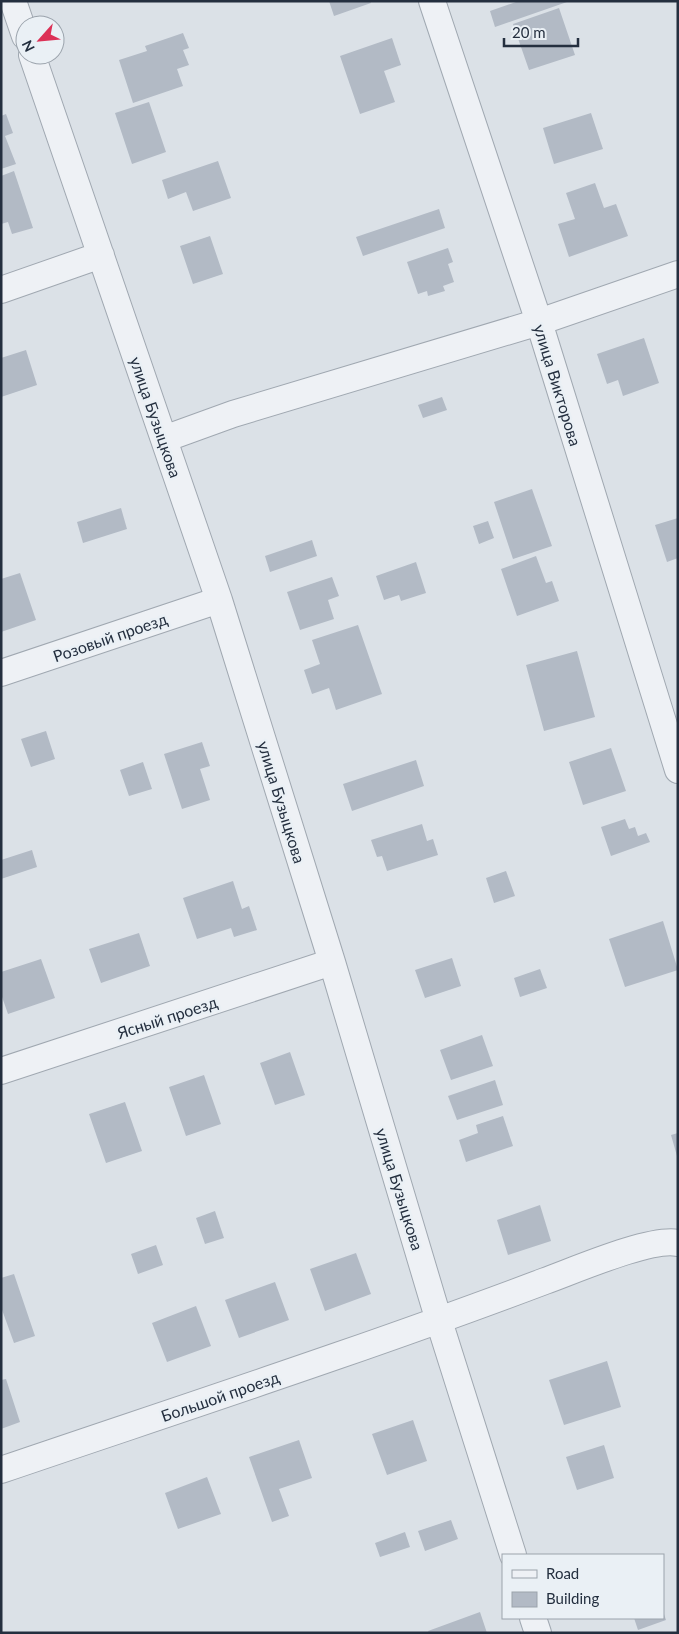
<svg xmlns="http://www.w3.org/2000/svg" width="679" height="1634" font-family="Lato,sans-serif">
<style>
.building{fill:#b2bac5}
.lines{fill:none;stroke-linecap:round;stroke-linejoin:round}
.minor-casing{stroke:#a0a8b1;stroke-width:28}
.minor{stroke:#eef1f5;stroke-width:26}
.labels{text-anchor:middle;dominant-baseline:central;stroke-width:5;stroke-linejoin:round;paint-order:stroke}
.street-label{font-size:16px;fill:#242f3f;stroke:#eaf0f5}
</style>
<rect width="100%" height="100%" fill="#dbe1e7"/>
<!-- building -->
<path class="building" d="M 329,1 L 370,1 L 371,3 L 334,16 Z
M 519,1 L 567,1 L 567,2 L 495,27 L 490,11 Z
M 559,8 L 575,55 L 529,70 L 513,24 Z
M 183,33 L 189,48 L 183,50 L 189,65 L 177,69 L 183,86 L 133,103 L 119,60 L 147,51 L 145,46 Z
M 392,38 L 401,65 L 384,71 L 395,102 L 360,114 L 340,56 Z
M 149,102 L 166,152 L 132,164 L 115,113 Z
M 591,113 L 603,149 L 554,164 L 543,128 Z
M 6,114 L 13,133 L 5,136 L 16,164 L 1,169 L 1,116 Z
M 218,161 L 231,198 L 193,211 L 186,192 L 168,199 L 162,180 Z
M 14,171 L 33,228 L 12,234 L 8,222 L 1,224 L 1,176 Z
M 595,183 L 604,208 L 616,204 L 628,236 L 569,257 L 558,224 L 575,219 L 566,193 Z
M 439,209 L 445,228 L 363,256 L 356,237 Z
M 210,236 L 223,274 L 193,284 L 180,246 Z
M 448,248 L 453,262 L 448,264 L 454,282 L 443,286 L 445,291 L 428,296 L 427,291 L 418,294 L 407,262 Z
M 644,338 L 659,383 L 623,396 L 618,380 L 607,384 L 597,354 Z
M 26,350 L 37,385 L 1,397 L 1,358 Z
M 442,397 L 447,410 L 423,418 L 418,405 Z
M 532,489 L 552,546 L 513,559 L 494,502 Z
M 121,508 L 127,529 L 83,543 L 77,522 Z
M 678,518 L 678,558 L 667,562 L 655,525 Z
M 488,521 L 494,538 L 479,544 L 473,526 Z
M 312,540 L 317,556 L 270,572 L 265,556 Z
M 536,556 L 546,583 L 552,581 L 559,601 L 517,616 L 501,569 Z
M 416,562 L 426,593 L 401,601 L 399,595 L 384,600 L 376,576 Z
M 20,573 L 36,620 L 1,632 L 1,579 Z
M 332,577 L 339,596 L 328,600 L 334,619 L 300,630 L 287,592 Z
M 358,625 L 382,694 L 336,710 L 329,688 L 312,694 L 304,670 L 320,664 L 312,640 Z
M 577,651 L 595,717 L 544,731 L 526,665 Z
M 46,731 L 55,759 L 31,767 L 21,739 Z
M 202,742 L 210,766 L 200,769 L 210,800 L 182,809 L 164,754 Z
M 611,748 L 626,791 L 583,805 L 569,762 Z
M 416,760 L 424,786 L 352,811 L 343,784 Z
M 143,762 L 152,789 L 129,796 L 120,770 Z
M 625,819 L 629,829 L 635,827 L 638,836 L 646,833 L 650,842 L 611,856 L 601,827 Z
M 422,824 L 427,841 L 433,839 L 438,855 L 387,871 L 382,856 L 377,857 L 371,840 Z
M 32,850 L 37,867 L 1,879 L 1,860 Z
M 506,871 L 515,896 L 494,903 L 486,878 Z
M 233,881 L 242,909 L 249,906 L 257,930 L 234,937 L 231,928 L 197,939 L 183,898 Z
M 663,921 L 678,970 L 625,987 L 609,939 Z
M 139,933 L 150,966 L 101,983 L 89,949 Z
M 452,958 L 461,986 L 425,998 L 415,970 Z
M 41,959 L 55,998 L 8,1014 L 1,994 L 1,972 Z
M 540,969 L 547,988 L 520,997 L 514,978 Z
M 482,1035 L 493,1066 L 451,1080 L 440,1050 Z
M 290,1052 L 305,1095 L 275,1105 L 260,1063 Z
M 204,1075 L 221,1124 L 186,1136 L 169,1087 Z
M 495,1080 L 503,1105 L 457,1120 L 448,1096 Z
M 125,1102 L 142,1151 L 106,1163 L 89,1114 Z
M 503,1116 L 513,1146 L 466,1162 L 459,1140 L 478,1133 L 476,1125 Z
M 678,1133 L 678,1156 L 677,1156 L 671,1135 Z
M 540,1205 L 551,1241 L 508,1255 L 497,1220 Z
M 215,1211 L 224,1238 L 205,1244 L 196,1218 Z
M 156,1245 L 163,1265 L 138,1274 L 131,1254 Z
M 356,1253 L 371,1294 L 325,1311 L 310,1269 Z
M 14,1274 L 35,1336 L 14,1343 L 1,1307 L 1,1278 Z
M 275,1282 L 289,1320 L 239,1338 L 225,1300 Z
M 196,1306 L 211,1346 L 167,1362 L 152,1323 Z
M 607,1361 L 621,1407 L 564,1425 L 549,1380 Z
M 6,1379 L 20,1422 L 1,1429 L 1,1380 Z
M 413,1420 L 427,1461 L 387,1475 L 372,1434 Z
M 299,1440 L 312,1478 L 279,1489 L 289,1516 L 272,1522 L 249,1457 Z
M 604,1445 L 614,1478 L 577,1490 L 566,1457 Z
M 207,1477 L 221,1514 L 178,1529 L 165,1493 Z
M 451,1520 L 458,1539 L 425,1551 L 418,1531 Z
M 405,1532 L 410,1547 L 380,1557 L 375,1543 Z
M 663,1611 L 666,1620 L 638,1630 L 634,1618 L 663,1618 Z
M 480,1612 L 487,1633 L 429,1633 L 428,1631 Z"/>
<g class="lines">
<!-- minor casing -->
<g class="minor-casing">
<path id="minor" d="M 13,1 L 25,36
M 432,1 L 539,322 L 678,770
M 32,55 L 219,600 L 332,962 L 439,1321 L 513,1555
M 1,290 L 101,255
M 164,439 L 233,414 L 539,322 L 678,274
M 1,673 L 219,600
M 1,1071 L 332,962
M 1,1470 C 183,1408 365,1349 545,1281 C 573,1271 651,1237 678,1243
M 533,1618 L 538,1633"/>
</g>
<!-- minor -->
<use href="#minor" class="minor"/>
</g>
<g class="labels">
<!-- street labels -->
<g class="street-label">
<text transform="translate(558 385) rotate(73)">улица Викторова</text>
<text transform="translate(156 417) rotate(71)">улица Бузыцкова</text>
<text transform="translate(110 637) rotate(-19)">Розовый проезд</text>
<text transform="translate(282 802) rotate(73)">улица Бузыцкова</text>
<text transform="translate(167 1017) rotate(-18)">Ясный проезд</text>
<text transform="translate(400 1189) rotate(73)">улица Бузыцкова</text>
<text transform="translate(220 1396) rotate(-19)">Большой проезд</text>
</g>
</g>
<!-- border -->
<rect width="679" height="1634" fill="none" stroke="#242f3f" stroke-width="5"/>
<!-- legend -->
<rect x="502" y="1554" width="162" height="65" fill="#eaf0f5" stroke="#9ba3ac"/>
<rect x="512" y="1570" width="25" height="8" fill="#eef1f5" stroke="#9ba3ac"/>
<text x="546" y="1579" font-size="15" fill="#242f3f">Road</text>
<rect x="512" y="1592" width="25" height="15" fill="#b2bac5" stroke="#9ba3ac"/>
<text x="546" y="1604" font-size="15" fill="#242f3f">Building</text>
<!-- north arrow -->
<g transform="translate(40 40) rotate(243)"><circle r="24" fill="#eaf0f5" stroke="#9ba3ac"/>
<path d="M0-4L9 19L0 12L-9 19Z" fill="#dc3156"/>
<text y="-8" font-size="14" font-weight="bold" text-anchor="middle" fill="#242f3f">N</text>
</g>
<!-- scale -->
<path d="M504 38v8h74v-8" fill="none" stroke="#242f3f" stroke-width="2.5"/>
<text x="512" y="38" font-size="15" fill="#242f3f" stroke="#eaf0f5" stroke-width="4" paint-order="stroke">20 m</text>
</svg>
